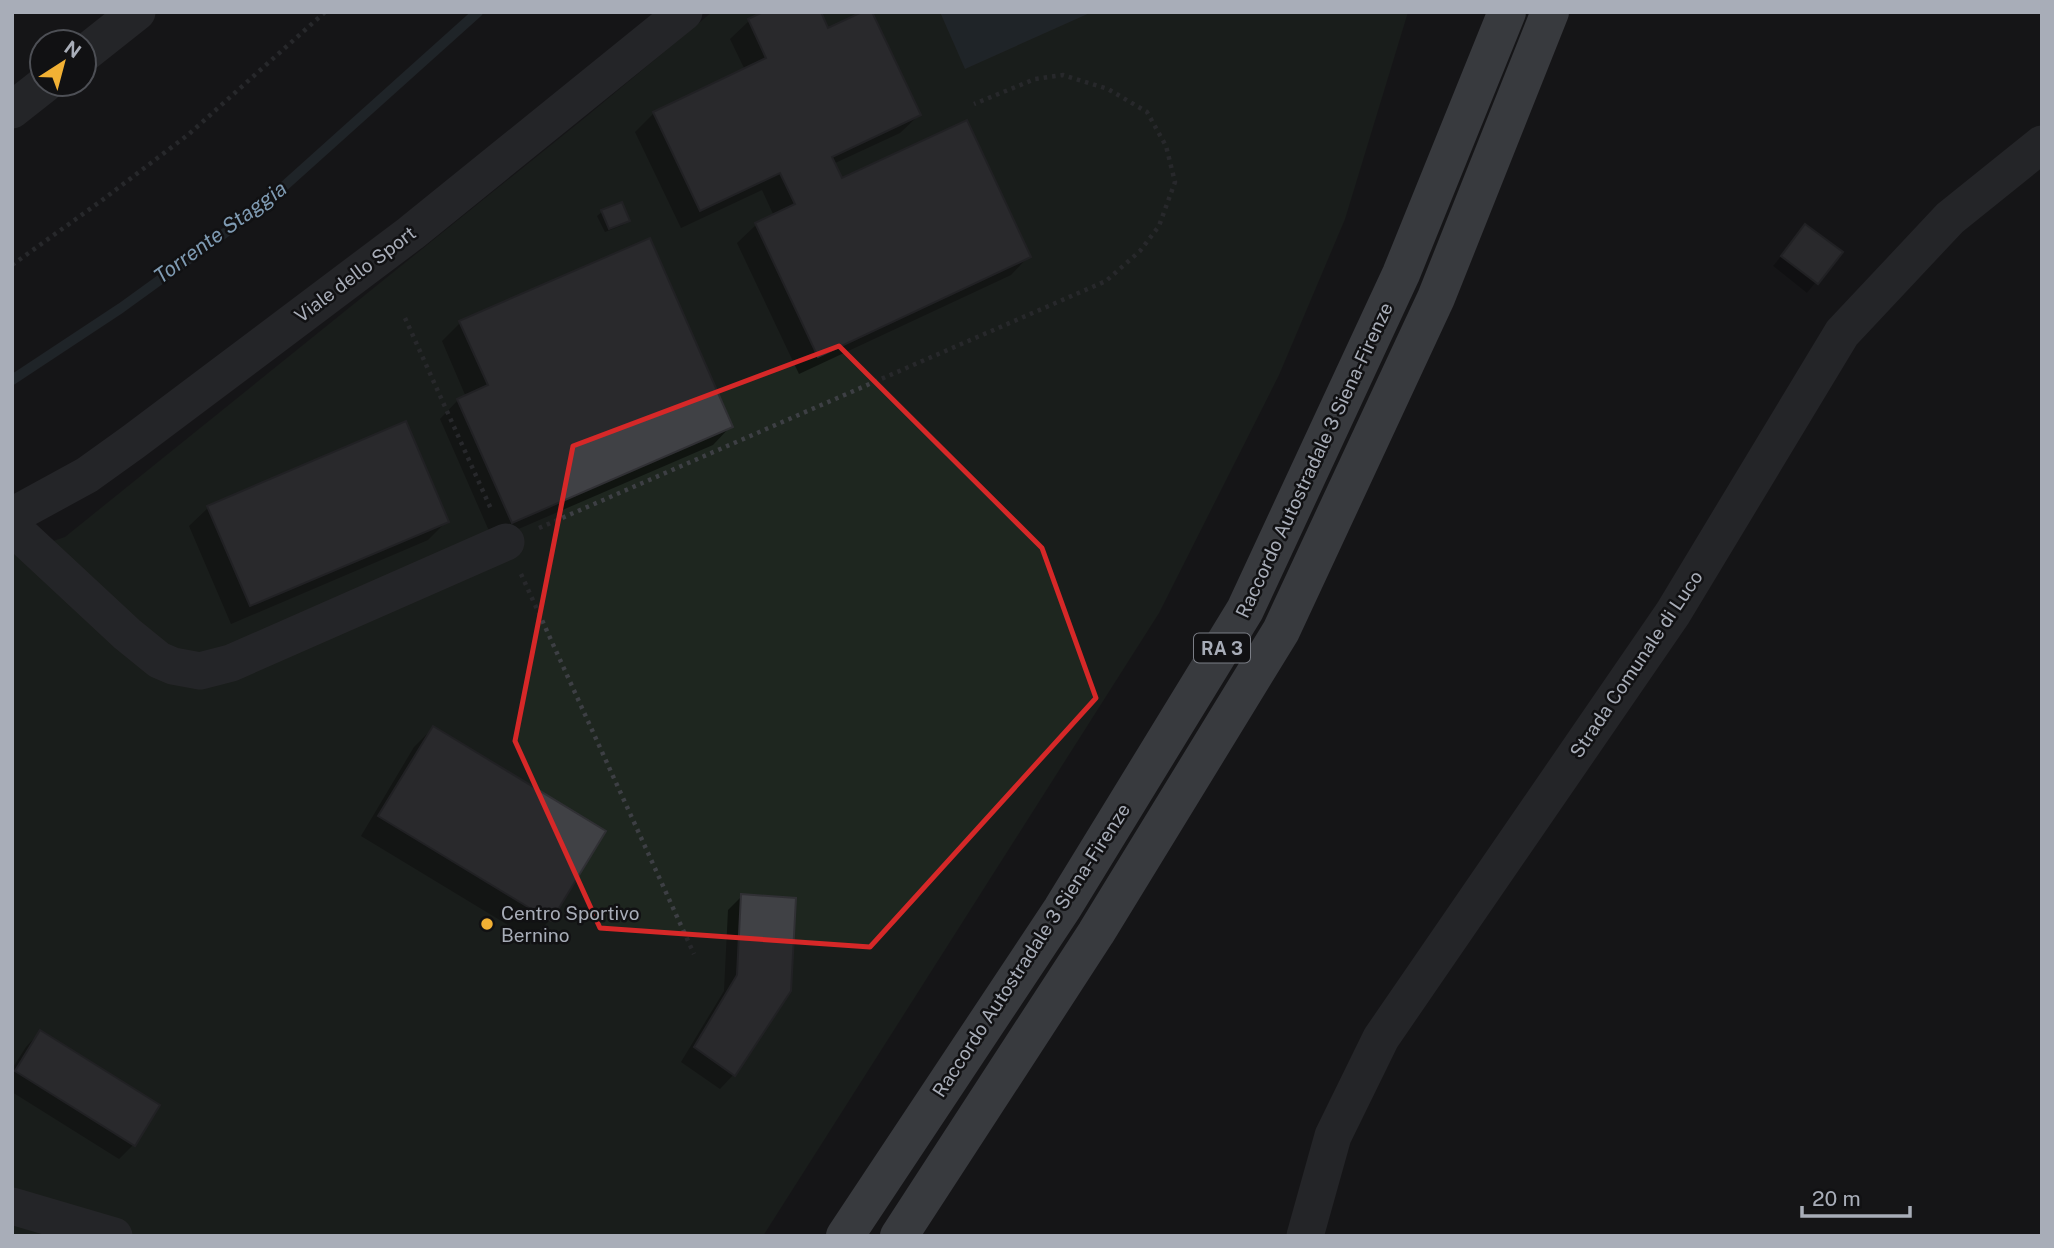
<svg xmlns="http://www.w3.org/2000/svg" width="2054" height="1248" font-family="'Public Sans',sans-serif">
<style>
.green{fill:#1e261f}
.water{fill:#2c353c}
.shadow{fill:#0007}
.lines{fill:none;stroke-linecap:round;stroke-linejoin:round}
.stream{stroke:#2c353c;stroke-width:10}
.building{fill:#404145;stroke:#303034;stroke-width:2}
.path{stroke:#3d3f44;stroke-width:4.5;stroke-dasharray:3.5 5;stroke-linecap:butt}
.minor{stroke:#37383d;stroke-width:37}
.highway{stroke:#63666e;stroke-width:38}
.marked{fill:none;stroke:#d62828;stroke-width:5;stroke-linejoin:round}
.poi-dot{fill:#f2b134;stroke:#111113;stroke-width:2.5}
.labels{text-anchor:middle;dominant-baseline:central;stroke-width:5;stroke-linejoin:round;paint-order:stroke}
.shield{fill:#111113;stroke:#7b7e86;stroke-width:2}
.shield-label{font-size:18px;font-weight:bold;fill:#a8adb8}
.street-label{font-size:19px;fill:#a8adb8;stroke:#111113}
.poi-label{font-size:19px;fill:#a8adb8;stroke:#111113;text-anchor:start}
.water-label{font-size:21px;font-style:italic;fill:#7f9bb3;stroke:#111113}
</style>
<rect width="100%" height="100%" fill="#161618"/>
<!-- green -->
<path class="green" d="M 712,12 L 1408,12 L 1345,219 L 1279,375 L 1159,613 L 763,1236 L 12,1236 L 12,555 L 65,537 L 587,116 Z"/>
<!-- water -->
<path class="water" d="M 940,12 L 1092,12 L 965,69 Z"/>
<!-- shadow -->
<path class="shadow" d="M 749,21 L 827,30 L 919,115 L 900,133 L 833,164 L 841,181 L 1029,256 L 1011,275 L 799,374 L 737,243 L 756,225 L 774,216 L 762,190 L 681,228 L 635,132 L 654,113 L 745,70 L 730,39 Z
M 602,212 L 628,220 L 623,225 L 605,232 L 597,216 Z
M 1805,226 L 1840,252 L 1807,293 L 1773,266 Z
M 460,323 L 731,426 L 713,445 L 493,540 L 440,419 L 458,400 L 466,397 L 442,341 Z
M 208,508 L 447,521 L 428,540 L 231,624 L 189,526 Z
M 433,728 L 550,920 L 531,939 L 361,836 L 414,747 Z
M 742,896 L 734,1074 L 720,1089 L 681,1062 L 724,991 L 728,910 Z
M 40,1032 L 134,1144 L 119,1159 L 12,1092 L 12,1069 L 26,1047 Z"/>
<g class="lines">
<!-- stream -->
<path class="stream" d="M 12,380 L 121,308 L 262,206 L 478,12"/>
</g>
<!-- building -->
<path class="building" d="M 763,12 L 821,12 L 828,28 L 862,12 L 872,12 L 921,115 L 832,157 L 842,178 L 967,120 L 1031,257 L 818,357 L 755,223 L 795,204 L 780,173 L 700,211 L 653,112 L 766,58 L 748,19 Z
M 622,202 L 630,221 L 609,229 L 601,210 Z
M 1805,224 L 1843,252 L 1818,284 L 1781,256 Z
M 650,238 L 733,427 L 512,523 L 457,399 L 488,385 L 459,321 Z
M 406,421 L 449,522 L 250,606 L 207,506 Z
M 433,726 L 606,831 L 551,921 L 378,816 Z
M 741,894 L 796,898 L 791,991 L 735,1076 L 694,1047 L 737,975 Z
M 40,1030 L 160,1105 L 135,1146 L 15,1071 Z"/>
<g class="lines">
<!-- path -->
<path class="path" d="M 12,265 L 101,201 L 189,134 L 325,12
M 405,318 L 491,509
M 539,528 L 1106,281 L 1140,251 L 1159,226 L 1175,182 L 1166,146 L 1147,112 L 1108,89 L 1063,75 L 1035,79 L 974,104
M 521,574 L 694,954"/>
<!-- minor -->
<path class="minor" d="M 84,54 L 137,12
M 12,110 L 45,84
M 12,516 L 87,475 L 133,442 L 411,233 L 684,12
M 12,527 L 127,634 L 159,660 L 173,666 L 200,671 L 231,663 L 506,542
M 12,1206 L 114,1236
M 1305,1236 L 1333,1136 L 1381,1038 L 1673,613 L 1842,333 L 1950,218 L 2042,144"/>
<!-- highway -->
<path class="highway" d="M 845,1236 L 1062,909 L 1245,610 L 1401,274 L 1507,12
M 899,1236 L 1096,933 L 1281,631 L 1436,298 L 1550,12"/>
</g>
<!-- marked area -->
<path d="M0 0H2054V1248H0ZM 839,346 L 1042,548 L 1096,698 L 870,947 L 600,928 L 515,741 L 573,446 Z" fill="#161618" fill-opacity=".55" fill-rule="evenodd"/>
<path class="marked" d="M 839,346 L 1042,548 L 1096,698 L 870,947 L 600,928 L 515,741 L 573,446 Z"/>
<!-- markers -->
<circle class="poi-dot" cx="487" cy="924" r="7"/>
<g class="labels">
<!-- shield labels -->
<rect class="shield" x="1194" y="633.5" width="56" height="29" rx="5"/>
<g class="shield-label">
<text x="1222" y="648">RA 3</text>
</g>
<!-- street labels -->
<g class="street-label">
<text transform="translate(355 274) rotate(-37)">Viale dello Sport</text>
<text transform="translate(1314 460) rotate(-65)">Raccordo Autostradale 3 Siena-Firenze</text>
<text transform="translate(1636 664) rotate(-56)">Strada Comunale di Luco</text>
<text transform="translate(1031 950) rotate(-57)">Raccordo Autostradale 3 Siena-Firenze</text>
</g>
<!-- poi labels -->
<g class="poi-label">
<text x="501" y="913">Centro Sportivo<tspan x="501" dy="22">Bernino</tspan></text>
</g>
<!-- water labels -->
<g class="water-label">
<text transform="translate(220 232) rotate(-36)">Torrente Staggia</text>
</g>
</g>
<!-- border -->
<rect width="2054" height="1248" fill="none" stroke="#a8adb8" stroke-width="28"/>
<!-- north arrow -->
<g transform="translate(63 63) rotate(36)"><circle r="33" fill="#111113" stroke="#4d4f55" stroke-width="2"/>
<path d="M0-5L12 26L0 18L-12 26Z" fill="#f2b134"/>
<text y="-10" font-size="19" font-weight="bold" text-anchor="middle" fill="#a8adb8">N</text>
</g>
<!-- scale -->
<path d="M1802 1206v10h108v-10" fill="none" stroke="#a8adb8" stroke-width="3.5"/>
<text x="1812" y="1206" font-size="21" fill="#a8adb8" stroke="#111113" stroke-width="5" paint-order="stroke">20 m</text>
</svg>
